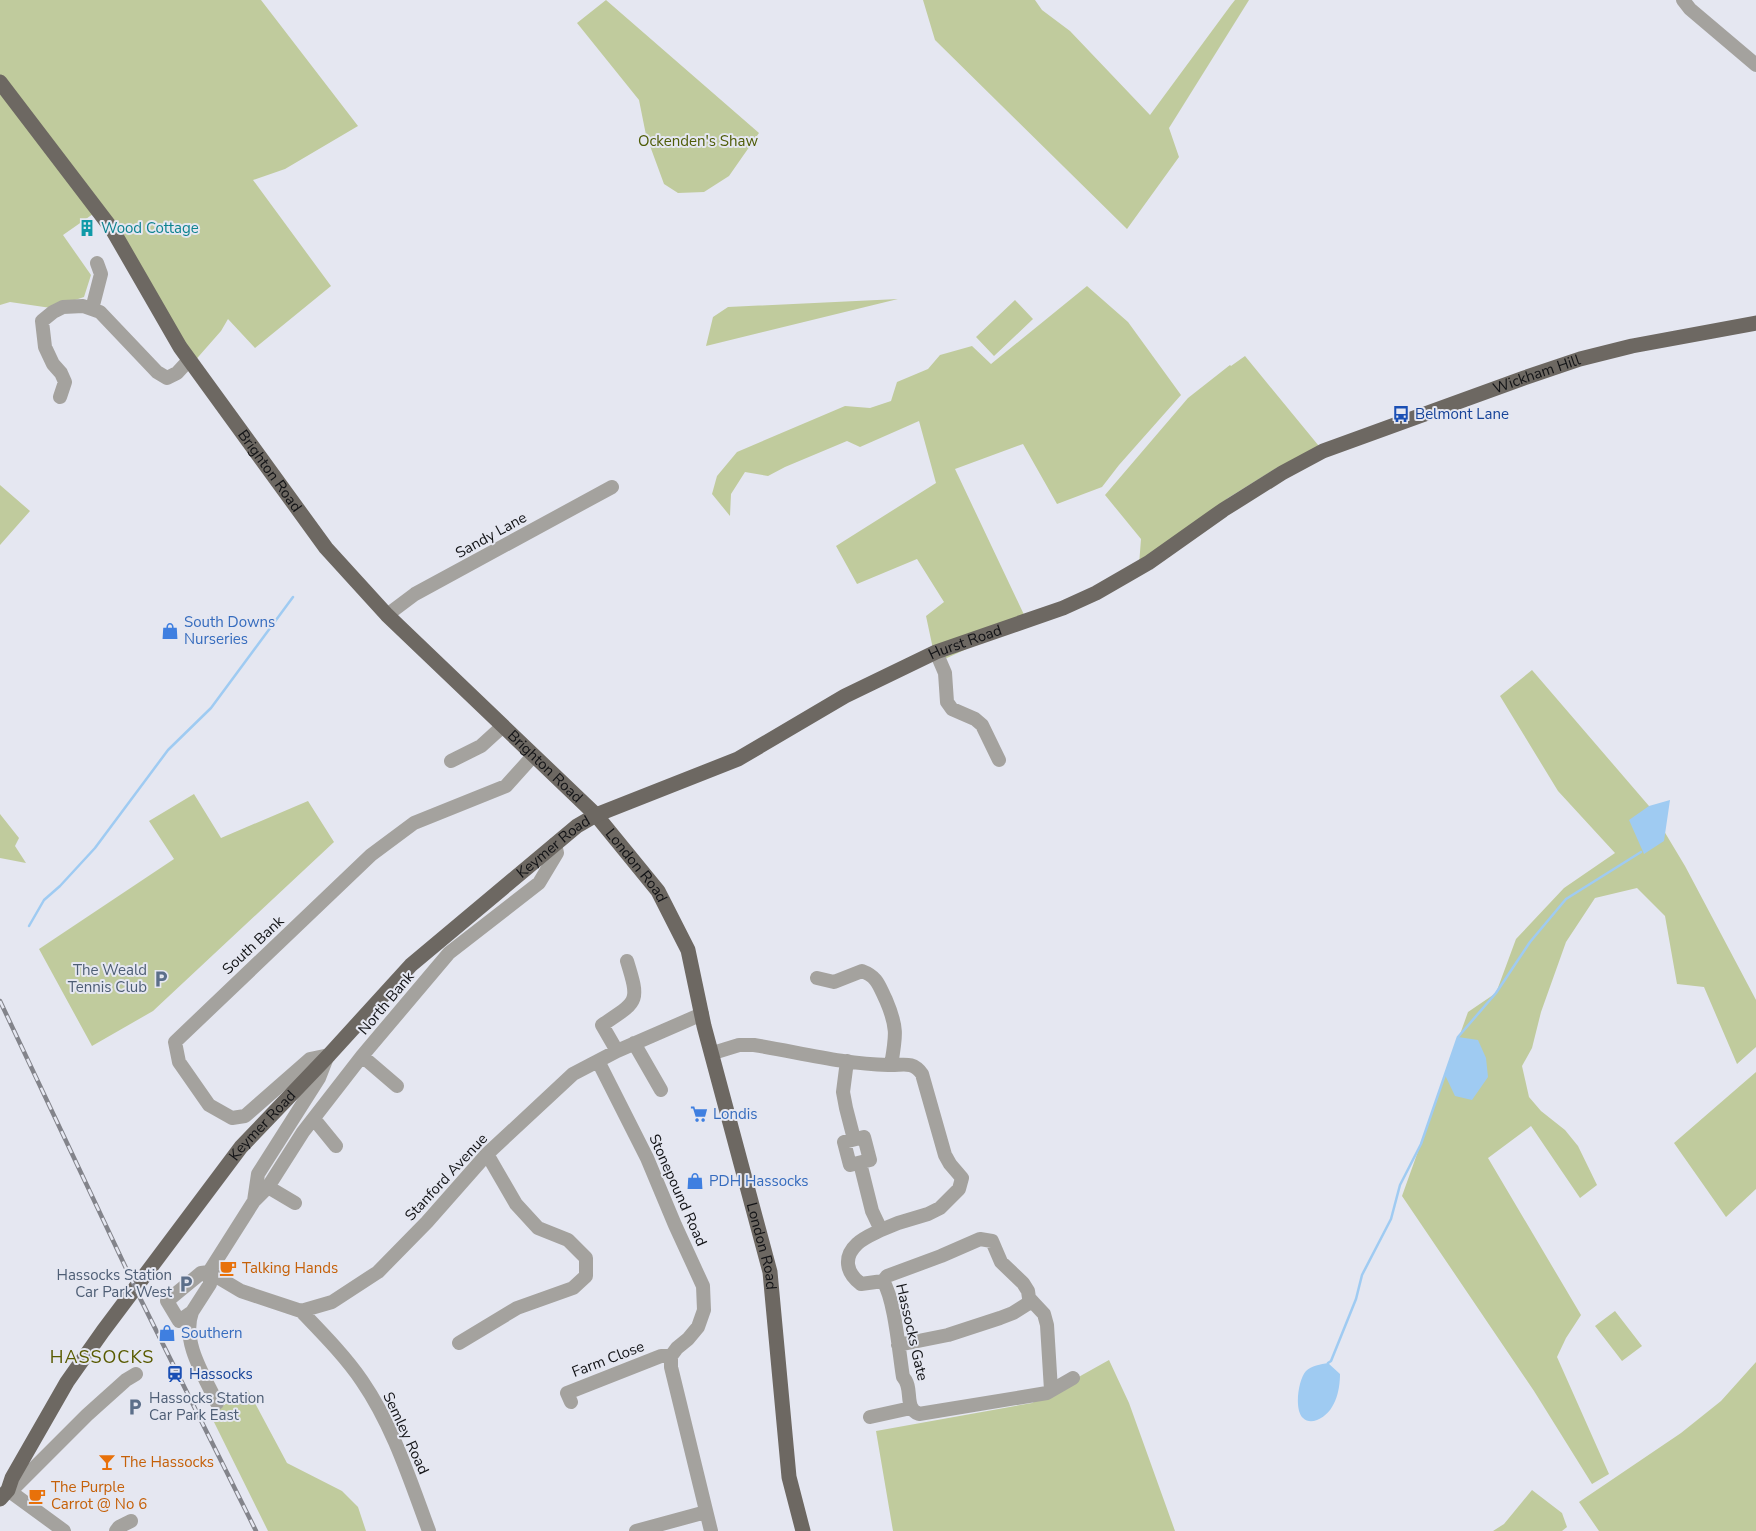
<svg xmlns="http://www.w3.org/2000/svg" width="1756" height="1531" font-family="'Nunito Sans',sans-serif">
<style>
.green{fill:#c0cb9d}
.water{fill:#9fcbf2}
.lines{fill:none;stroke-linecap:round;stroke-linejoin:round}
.stream{stroke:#9fcbf2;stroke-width:2.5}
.minor{stroke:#a4a29e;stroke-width:14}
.major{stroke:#6d6862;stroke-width:15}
.rail-casing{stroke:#83848b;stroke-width:4.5}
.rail{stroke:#e5e7f1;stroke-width:2.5;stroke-dasharray:8;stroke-linecap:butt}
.labels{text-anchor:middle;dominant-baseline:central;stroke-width:4;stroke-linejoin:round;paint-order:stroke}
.park-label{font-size:15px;fill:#4f5c07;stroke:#e5e7f1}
.culture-label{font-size:15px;fill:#0d838f;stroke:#e5e7f1;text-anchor:start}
.street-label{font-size:15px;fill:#121316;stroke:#e5e7f1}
.transit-label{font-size:15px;fill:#164399;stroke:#e5e7f1;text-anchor:start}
.shop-label{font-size:15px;fill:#366cbe;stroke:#e5e7f1;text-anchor:start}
.service-label{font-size:15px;fill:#4e5e75;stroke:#e5e7f1;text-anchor:end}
.food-label{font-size:15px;fill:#c56008;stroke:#e5e7f1;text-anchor:start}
.quarter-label{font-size:18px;letter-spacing:1px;fill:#595b00;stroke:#e5e7f1}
</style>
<rect width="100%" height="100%" fill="#e5e7f1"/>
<!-- green -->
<path class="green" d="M 0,0 L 261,0 L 358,126 L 285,169 L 253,180 L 331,286 L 255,348 L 228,319 L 221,331 L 192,364 L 93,214 L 63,235 L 91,275 L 84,297 L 51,308 L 10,302 L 0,305 Z
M 606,0 L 759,133 L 729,176 L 704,192 L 678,193 L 664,184 L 646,135 L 639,100 L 577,23 Z
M 923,0 L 1035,0 L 1042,10 L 1070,31 L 1150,115 L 1231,5 L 1235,0 L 1249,0 L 1169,128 L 1179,157 L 1127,229 L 935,40 Z
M 1087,286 L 1128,322 L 1181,395 L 1119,465 L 1102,487 L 1057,504 L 1023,444 L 955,469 L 1027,621 L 936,663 L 926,616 L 944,602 L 917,559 L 857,584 L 836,546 L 936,483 L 919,421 L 860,447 L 847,441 L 785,467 L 768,476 L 745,472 L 731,494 L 730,516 L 712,494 L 717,476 L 737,452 L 845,406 L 870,408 L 891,401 L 897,382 L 928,369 L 940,355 L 972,346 L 991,364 Z
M 898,299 L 706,346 L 713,317 L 728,307 Z
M 1015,300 L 1033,319 L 994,356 L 976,337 Z
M 1245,356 L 1323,451 L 1278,467 L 1228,498 L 1191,530 L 1139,565 L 1141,539 L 1105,495 L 1188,398 L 1230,365 L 1231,366 Z
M 0,485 L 30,511 L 0,545 Z
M 1532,670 L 1649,806 L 1685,866 L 1756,1000 L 1756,1047 L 1737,1064 L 1704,987 L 1677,984 L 1665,916 L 1637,888 L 1595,898 L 1566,942 L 1541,1012 L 1532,1048 L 1522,1066 L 1529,1097 L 1541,1111 L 1565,1130 L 1578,1146 L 1597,1185 L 1580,1198 L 1531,1126 L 1488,1158 L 1581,1315 L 1566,1338 L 1557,1357 L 1609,1474 L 1592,1484 L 1534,1391 L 1402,1196 L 1468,1012 L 1496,993 L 1516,939 L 1564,888 L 1615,853 L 1558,791 L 1500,696 Z
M 194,794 L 221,838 L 308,801 L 334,842 L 153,1011 L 92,1046 L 39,949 L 174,859 L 149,821 Z
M 0,814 L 19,838 L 15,846 L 26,863 L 0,858 Z
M 1756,1072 L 1756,1189 L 1726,1217 L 1674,1143 Z
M 1615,1311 L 1642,1346 L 1622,1361 L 1595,1326 Z
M 1109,1360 L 1129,1403 L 1175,1531 L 893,1531 L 876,1431 L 1032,1403 Z
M 1756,1362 L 1756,1531 L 1599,1531 L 1579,1502 L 1681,1433 L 1721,1401 Z
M 248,1390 L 287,1463 L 342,1491 L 358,1507 L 366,1531 L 268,1531 L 210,1414 Z
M 1532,1490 L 1562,1513 L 1567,1527 L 1562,1531 L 1493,1531 L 1504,1524 Z"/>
<!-- water -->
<path class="water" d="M 1670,800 L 1664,841 L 1644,854 L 1629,820 L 1649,806 Z
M 1458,1037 L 1478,1040 L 1486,1058 L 1488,1077 L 1472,1100 L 1455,1096 L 1445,1075 Z
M 1328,1363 L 1340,1374 C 1340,1391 1335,1413 1317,1420 C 1312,1422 1307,1422 1303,1418 C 1294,1410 1298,1380 1306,1371 C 1311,1366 1321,1364 1328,1363 Z"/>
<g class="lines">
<!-- stream -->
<path class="stream" d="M 29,926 L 44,900 L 60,886 L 95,848 L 168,750 L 211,708 L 293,597
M 1328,1363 L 1331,1361 L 1356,1299 L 1362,1275 L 1391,1219 L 1400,1185 L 1421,1144 L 1458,1037 L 1496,993 L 1530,942 L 1566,899 L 1641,852"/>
<!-- minor -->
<path class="minor" d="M 1683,0 L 1690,9 L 1756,65
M 92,309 L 101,274 L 97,263
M 60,397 L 65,382 L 61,373 L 53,364 L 45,347 L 42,321 L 53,312 L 63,307 L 83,306 L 100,312 L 157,372 L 167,378 L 177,373 L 189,360
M 387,615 L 415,594 L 612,487
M 936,652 L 945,673 L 947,702 L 952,709 L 975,719 L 982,725 L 999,760
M 451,761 L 481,746 L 503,726
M 817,978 L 834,982 L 862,971 C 878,977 879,986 886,1000 C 898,1028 896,1036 891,1065
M 634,1043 L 661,1090
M 617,1051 L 602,1025 C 638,1001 640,1003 627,961
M 713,1053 L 739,1045 L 754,1045 C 798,1052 843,1064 888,1065 C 902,1066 912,1060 922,1074 L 945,1155 L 950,1164 L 962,1178 L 959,1189 L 940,1208 L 928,1214 L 898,1223 L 881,1230
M 329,1055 L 310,1059 L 245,1116 L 232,1118 L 209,1105 L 179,1062 L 175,1042 L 371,855 L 414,823 L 506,786 L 533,756
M 362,1056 L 397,1086
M 598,1061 L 647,1158 L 675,1225 L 703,1286 L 704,1310 L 698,1327 L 688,1339 L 677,1348 L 671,1356 L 671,1367 L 711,1531
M 847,1061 L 843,1092 L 846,1108 L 854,1139
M 314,1119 L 336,1146
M 864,1137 L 870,1160 L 850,1165 L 844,1142 Z
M 860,1163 L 872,1211 L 881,1230 C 873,1234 863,1238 857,1244 C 843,1257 846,1273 861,1284 L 883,1281 C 895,1300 899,1353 903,1377 C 914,1388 903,1408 919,1414 L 1047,1393 L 1073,1378
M 268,1187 L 295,1203
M 254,1201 L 268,1187 L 303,1132 L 362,1056 L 449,953 L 539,883 L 557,853 L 555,844
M 209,1272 L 241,1291 L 301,1311 L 332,1302 L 378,1272 L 427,1222 L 487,1154 L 573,1074 L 617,1051 L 702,1014
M 209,1272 L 201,1273 L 167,1301 L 179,1321 L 192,1312 L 210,1284 L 209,1272 L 254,1201 L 258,1174 L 319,1078 L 326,1060
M 883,1281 L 887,1276 L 941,1256 L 980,1239 L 992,1241 L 1001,1262 L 1023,1283 L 1028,1291 L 1029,1298 L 1044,1314 L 1047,1325 L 1051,1390
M 301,1311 C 322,1333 345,1356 362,1381 C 393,1426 410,1480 429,1531
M 192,1312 C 181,1342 205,1377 217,1403
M 459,1343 L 517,1308 L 573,1288 L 586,1276 L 586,1258 L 568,1240 L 538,1228 L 516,1204 L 487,1154
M 898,1345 L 948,1335 L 1000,1318 L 1013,1313 L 1032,1301
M 571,1402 L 567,1393 L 661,1356 L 671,1356
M 870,1417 L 911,1408
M 8,1490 L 15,1487 L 87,1415 L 126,1380 L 136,1374
M 8,1490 L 64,1531
M 116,1531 L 119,1527 L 131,1521
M 636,1531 L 706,1512"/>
<!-- major -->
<g class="major">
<path id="s1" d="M 0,82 L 112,229 L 180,347 L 326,548 L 387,615 L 596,815 L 658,891 L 688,950 L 704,1026 L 770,1272 L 789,1477 L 803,1531"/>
<path id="s2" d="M 0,1499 L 8,1490 L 12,1478 L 67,1382 L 103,1331 L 241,1147 L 329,1055 L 411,965 L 577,826 L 596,815 L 738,759 L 845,696 L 936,652 L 1063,608 L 1096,593 L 1148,563 L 1223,510 L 1282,473 L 1323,451 L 1524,378 L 1580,359 L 1632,346 L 1756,323"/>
</g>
<!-- rail casing -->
<g class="rail-casing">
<path id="rail" d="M 0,1001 L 141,1300 L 256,1531"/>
</g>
<!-- rail -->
<use href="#rail" class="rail"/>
</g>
<!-- icons -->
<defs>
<g id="building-bare" transform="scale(1.35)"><path d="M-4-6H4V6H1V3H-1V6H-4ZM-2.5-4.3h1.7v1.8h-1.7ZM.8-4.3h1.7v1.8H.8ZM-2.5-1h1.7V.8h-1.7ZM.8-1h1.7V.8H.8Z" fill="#0f9aa8" stroke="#e5e7f1" stroke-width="2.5" paint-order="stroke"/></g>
<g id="bus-bare" transform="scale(1.35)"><path d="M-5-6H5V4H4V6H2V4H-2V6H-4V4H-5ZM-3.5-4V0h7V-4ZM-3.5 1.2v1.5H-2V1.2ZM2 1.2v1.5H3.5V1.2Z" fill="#1a4fb4" stroke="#e5e7f1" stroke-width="2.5" paint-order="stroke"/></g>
<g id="shop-bare" transform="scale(1.35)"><path d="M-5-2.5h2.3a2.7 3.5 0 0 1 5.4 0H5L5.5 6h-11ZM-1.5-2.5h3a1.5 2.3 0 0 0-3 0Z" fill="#3f7fe0" stroke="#e5e7f1" stroke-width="2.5" paint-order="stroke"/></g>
<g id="parking-bare" transform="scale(1.35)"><path d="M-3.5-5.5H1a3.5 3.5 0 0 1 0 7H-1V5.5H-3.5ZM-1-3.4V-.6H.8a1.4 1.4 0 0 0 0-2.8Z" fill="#5c6f8a" stroke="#e5e7f1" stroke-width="2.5" paint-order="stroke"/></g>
<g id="supermarket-bare" transform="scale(1.35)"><path d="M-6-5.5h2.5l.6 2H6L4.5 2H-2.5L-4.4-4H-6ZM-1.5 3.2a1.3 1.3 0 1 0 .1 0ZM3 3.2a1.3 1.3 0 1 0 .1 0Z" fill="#3f7fe0" stroke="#e5e7f1" stroke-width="2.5" paint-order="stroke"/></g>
<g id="cafe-bare" transform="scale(1.35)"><path d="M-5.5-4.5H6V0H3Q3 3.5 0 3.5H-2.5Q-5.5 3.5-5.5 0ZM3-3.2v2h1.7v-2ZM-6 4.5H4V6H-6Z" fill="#e8710a" stroke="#e5e7f1" stroke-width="2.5" paint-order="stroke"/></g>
<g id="station-bare" transform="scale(1.35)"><path d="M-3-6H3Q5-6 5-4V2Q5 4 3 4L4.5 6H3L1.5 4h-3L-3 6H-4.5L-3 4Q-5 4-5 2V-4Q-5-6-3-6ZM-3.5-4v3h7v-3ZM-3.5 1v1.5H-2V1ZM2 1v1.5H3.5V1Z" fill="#1a4fb4" stroke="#e5e7f1" stroke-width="2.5" paint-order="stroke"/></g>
<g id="bar-bare" transform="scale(1.35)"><path d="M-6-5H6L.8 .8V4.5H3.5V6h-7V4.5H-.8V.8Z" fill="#e8710a" stroke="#e5e7f1" stroke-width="2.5" paint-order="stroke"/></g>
</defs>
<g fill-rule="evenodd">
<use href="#building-bare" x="87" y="228"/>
<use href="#bus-bare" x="1401" y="414"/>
<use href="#shop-bare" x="170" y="631"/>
<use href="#parking-bare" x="161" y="979"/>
<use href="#supermarket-bare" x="699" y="1114"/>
<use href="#shop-bare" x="695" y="1181"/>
<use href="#cafe-bare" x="228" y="1268"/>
<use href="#parking-bare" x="186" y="1284"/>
<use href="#shop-bare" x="167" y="1333"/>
<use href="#station-bare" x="175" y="1374"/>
<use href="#parking-bare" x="135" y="1407"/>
<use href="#bar-bare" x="107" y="1462"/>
<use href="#cafe-bare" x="37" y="1496"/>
</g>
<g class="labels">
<!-- park labels -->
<g class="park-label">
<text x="698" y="141">Ockenden's Shaw</text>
</g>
<!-- culture labels -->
<g class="culture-label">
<text x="101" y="228">Wood Cottage</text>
</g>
<!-- street labels -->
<g class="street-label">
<text stroke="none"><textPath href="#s2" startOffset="1959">Wickham Hill</textPath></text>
<text stroke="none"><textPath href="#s1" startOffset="474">Brighton Road</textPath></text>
<text transform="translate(491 535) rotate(-29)">Sandy Lane</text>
<text stroke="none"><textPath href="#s2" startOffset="1324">Hurst Road</textPath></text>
<text stroke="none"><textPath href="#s1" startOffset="879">Brighton Road</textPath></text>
<text stroke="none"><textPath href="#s2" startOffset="862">Keymer Road</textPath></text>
<text stroke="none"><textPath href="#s1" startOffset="1014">London Road</textPath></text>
<text transform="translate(253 945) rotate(-43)">South Bank</text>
<text transform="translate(386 1003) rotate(-50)">North Bank</text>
<text stroke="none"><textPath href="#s2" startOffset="458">Keymer Road</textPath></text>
<text transform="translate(446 1177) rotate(-47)">Stanford Avenue</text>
<text transform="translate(678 1190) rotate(66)">Stonepound Road</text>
<text stroke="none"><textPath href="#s1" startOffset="1419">London Road</textPath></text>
<text transform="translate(912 1332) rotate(77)">Hassocks Gate</text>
<text transform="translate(608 1359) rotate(-21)">Farm Close</text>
<text transform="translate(406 1433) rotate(65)">Semley Road</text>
</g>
<!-- transit labels -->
<g class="transit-label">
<text x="1415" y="414">Belmont Lane</text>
<text x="189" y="1374">Hassocks</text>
</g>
<!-- shop labels -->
<g class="shop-label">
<text x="184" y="622">South Downs<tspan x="184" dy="17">Nurseries</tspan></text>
<text x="713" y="1114">Londis</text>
<text x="709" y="1181">PDH Hassocks</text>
<text x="181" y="1333">Southern</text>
</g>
<!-- service labels -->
<g class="service-label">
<text x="147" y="970">The Weald<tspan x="147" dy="17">Tennis Club</tspan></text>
<text x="172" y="1275">Hassocks Station<tspan x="172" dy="17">Car Park West</tspan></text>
<text x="149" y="1398" text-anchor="start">Hassocks Station<tspan x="149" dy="17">Car Park East</tspan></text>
</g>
<!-- food labels -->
<g class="food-label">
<text x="242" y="1268">Talking Hands</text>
<text x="121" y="1462">The Hassocks</text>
<text x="51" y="1487">The Purple<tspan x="51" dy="17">Carrot @ No 6</tspan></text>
</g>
<!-- quarter labels -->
<g class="quarter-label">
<text x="102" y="1357">HASSOCKS</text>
</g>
</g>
</svg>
